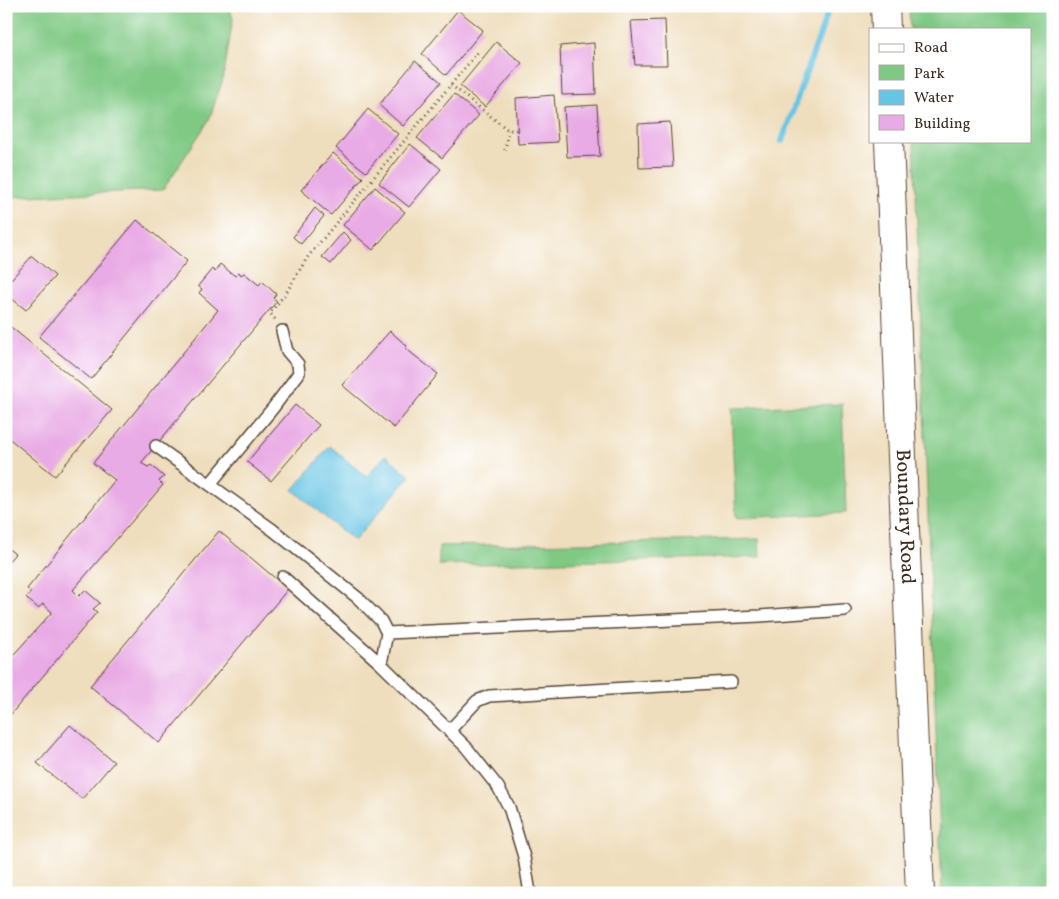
<svg xmlns="http://www.w3.org/2000/svg" width="1059" height="899" font-family="Vollkorn,serif">
<style>
.green{fill:#80c985;stroke:#5e7a52}
.water{fill:#66c5e4;stroke:#507881}
.lines{fill:none;stroke-linecap:round;stroke-linejoin:round}
.stream{stroke:#66c5e4;stroke-width:6}
.building{fill:#e9abe5}
.lane-casing{stroke:#564536;stroke-width:14}
.secondary-casing{stroke:#564536;stroke-width:30}
.path{stroke:#564536;stroke-width:3;stroke-dasharray:1 4;stroke-linecap:butt}
.lane{stroke:#fff;stroke-width:11}
.secondary{stroke:#fff;stroke-width:28}
.labels{text-anchor:middle;dominant-baseline:central;stroke-width:4;stroke-linejoin:round;paint-order:stroke}
.street-label{font-size:20px;fill:#3b2a1e;stroke:#fff}
</style>
<rect width="100%" height="100%" fill="#fff"/>
<filter id="ink" filterUnits="userSpaceOnUse"><feTurbulence type="fractalNoise" baseFrequency=".02" numOctaves="2"/><feDisplacementMap in="SourceGraphic" scale="10" xChannelSelector="R" yChannelSelector="G"/><feConvolveMatrix kernelMatrix="1 2 1 2 8 2 1 2 1" color-interpolation-filters="sRGB"/></filter>
<filter id="wash" filterUnits="userSpaceOnUse"><feTurbulence type="fractalNoise" baseFrequency=".0096" numOctaves="4" result="noise"/><feDisplacementMap in="SourceGraphic" scale="20" xChannelSelector="R" yChannelSelector="G"/><feGaussianBlur stdDeviation="1.12" result="paint"/><feColorMatrix in="noise" values="0 0 0 0 0 0 0 0 0 0 0 0 0 0 0 0 0 1.4 0 .05"/><feComposite in="paint" operator="in"/></filter>
<g filter="url(#wash)">
<rect width="100%" height="100%" fill="#efdebd"/>
<!-- green -->
<path class="green" d="M 6,6 L 229,6 L 233,19 L 223,79 L 209,120 L 163,190 L 6,197 Z
M 909,6 L 1053,6 L 1053,893 L 942,893 L 914,141 L 1030,141 L 1030,29 L 910,29 Z
M 842,404 L 846,513 L 736,518 L 731,408 Z
M 759,539 L 760,557 L 439,565 L 439,546 Z"/>
<!-- water -->
<path class="water" d="M 330,446 L 366,477 L 386,455 L 410,476 L 354,541 L 293,490 Z"/>
<g class="lines">
<!-- stream -->
<path class="stream" d="M 782,141 L 830,6"/>
</g>
<g id="blocks">
<!-- building -->
<path class="building" d="M 458,10 L 483,30 L 446,75 L 422,54 Z
M 665,20 L 667,65 L 635,65 L 631,21 Z
M 496,42 L 522,63 L 485,107 L 460,86 Z
M 594,43 L 596,94 L 562,95 L 560,46 Z
M 415,61 L 441,82 L 403,126 L 379,105 Z
M 454,94 L 479,115 L 442,158 L 417,138 Z
M 554,95 L 558,142 L 518,144 L 516,98 Z
M 597,105 L 600,156 L 567,157 L 564,107 Z
M 368,109 L 398,134 L 366,172 L 336,148 Z
M 670,122 L 673,167 L 639,168 L 638,124 Z
M 410,144 L 441,169 L 409,207 L 379,183 Z
M 333,153 L 363,178 L 331,215 L 301,190 Z
M 375,187 L 405,212 L 373,250 L 343,225 Z
M 315,208 L 324,216 L 301,244 L 293,237 Z
M 137,220 L 187,261 L 91,379 L 39,337 Z
M 343,232 L 351,240 L 331,264 L 322,257 Z
M 32,256 L 55,276 L 26,310 L 6,294 L 6,285 Z
M 220,264 L 235,276 L 239,272 L 241,275 L 244,273 L 259,285 L 262,281 L 276,294 L 273,298 L 277,301 L 141,463 L 148,467 L 151,465 L 164,477 L 159,481 L 163,485 L 73,590 L 79,596 L 85,590 L 100,603 L 93,609 L 97,612 L 6,720 L 6,663 L 52,612 L 43,604 L 38,608 L 26,598 L 31,592 L 27,589 L 115,480 L 93,463 L 218,310 L 199,293 L 202,289 L 198,286 L 212,269 L 215,272 Z
M 6,323 L 112,410 L 55,476 L 6,436 Z
M 390,331 L 407,346 L 405,348 L 438,374 L 394,428 L 342,385 Z
M 295,405 L 319,425 L 271,481 L 247,462 Z
M 219,531 L 288,589 L 159,743 L 90,686 Z
M 6,547 L 15,554 L 6,564 Z
M 70,725 L 114,762 L 82,799 L 37,763 Z"/>
</g>
</g>
<g filter="url(#ink)">
<use href="#blocks" fill-opacity="0" stroke="#564536" stroke-width="1"/>
<g class="lines">
<!-- lane casing -->
<g class="lane-casing">
<path id="lane" d="M 156,446 L 273,530 L 358,598 L 381,621 L 387,633 L 381,664 L 466,747 L 498,787 L 509,807 L 524,857 L 530,893
M 210,484 L 273,408 L 299,373 L 298,364 L 287,351 L 282,331
M 283,577 L 381,664
M 387,633 L 760,616 L 845,610
M 449,731 L 477,701 L 489,696 L 731,682"/>
</g>
<!-- secondary casing -->
<g class="secondary-casing">
<g id="secondary">
<path d="M 885,6 L 886,29"/>
<path id="s1" d="M 889,141 L 920,893"/>
</g>
</g>
<!-- path -->
<path class="path" d="M 451,85 L 508,130 L 517,130
M 505,150 L 508,130
M 275,319 L 270,313 L 286,293 L 307,258 L 478,52"/>
<!-- lane -->
<use href="#lane" class="lane"/>
<!-- secondary -->
<use href="#secondary" class="secondary"/>
</g>
</g>
<g class="labels">
<!-- street labels -->
<g class="street-label">
<text stroke="none"><textPath href="#s1" startOffset="376">Boundary Road</textPath></text>
</g>
</g>
<!-- margin -->
<rect width="1059" height="899" fill="none" stroke="#fff" stroke-width="25"/>
<!-- legend -->
<rect x="869" y="28" width="162" height="115" fill="#ffffff" stroke="#b1aaa5"/>
<rect x="879" y="44" width="25" height="8" fill="#ffffff" stroke="#b1aaa5"/>
<text x="914" y="52" font-size="15" fill="#3b2a1e">Road</text>
<rect x="879" y="65" width="25" height="15" fill="#80c985" stroke="#b1aaa5"/>
<text x="914" y="78" font-size="15" fill="#3b2a1e">Park</text>
<rect x="879" y="90" width="25" height="15" fill="#66c5e4" stroke="#b1aaa5"/>
<text x="914" y="102" font-size="15" fill="#3b2a1e">Water</text>
<rect x="879" y="115" width="25" height="15" fill="#e9abe5" stroke="#b1aaa5"/>
<text x="914" y="128" font-size="15" fill="#3b2a1e">Building</text>
</svg>
